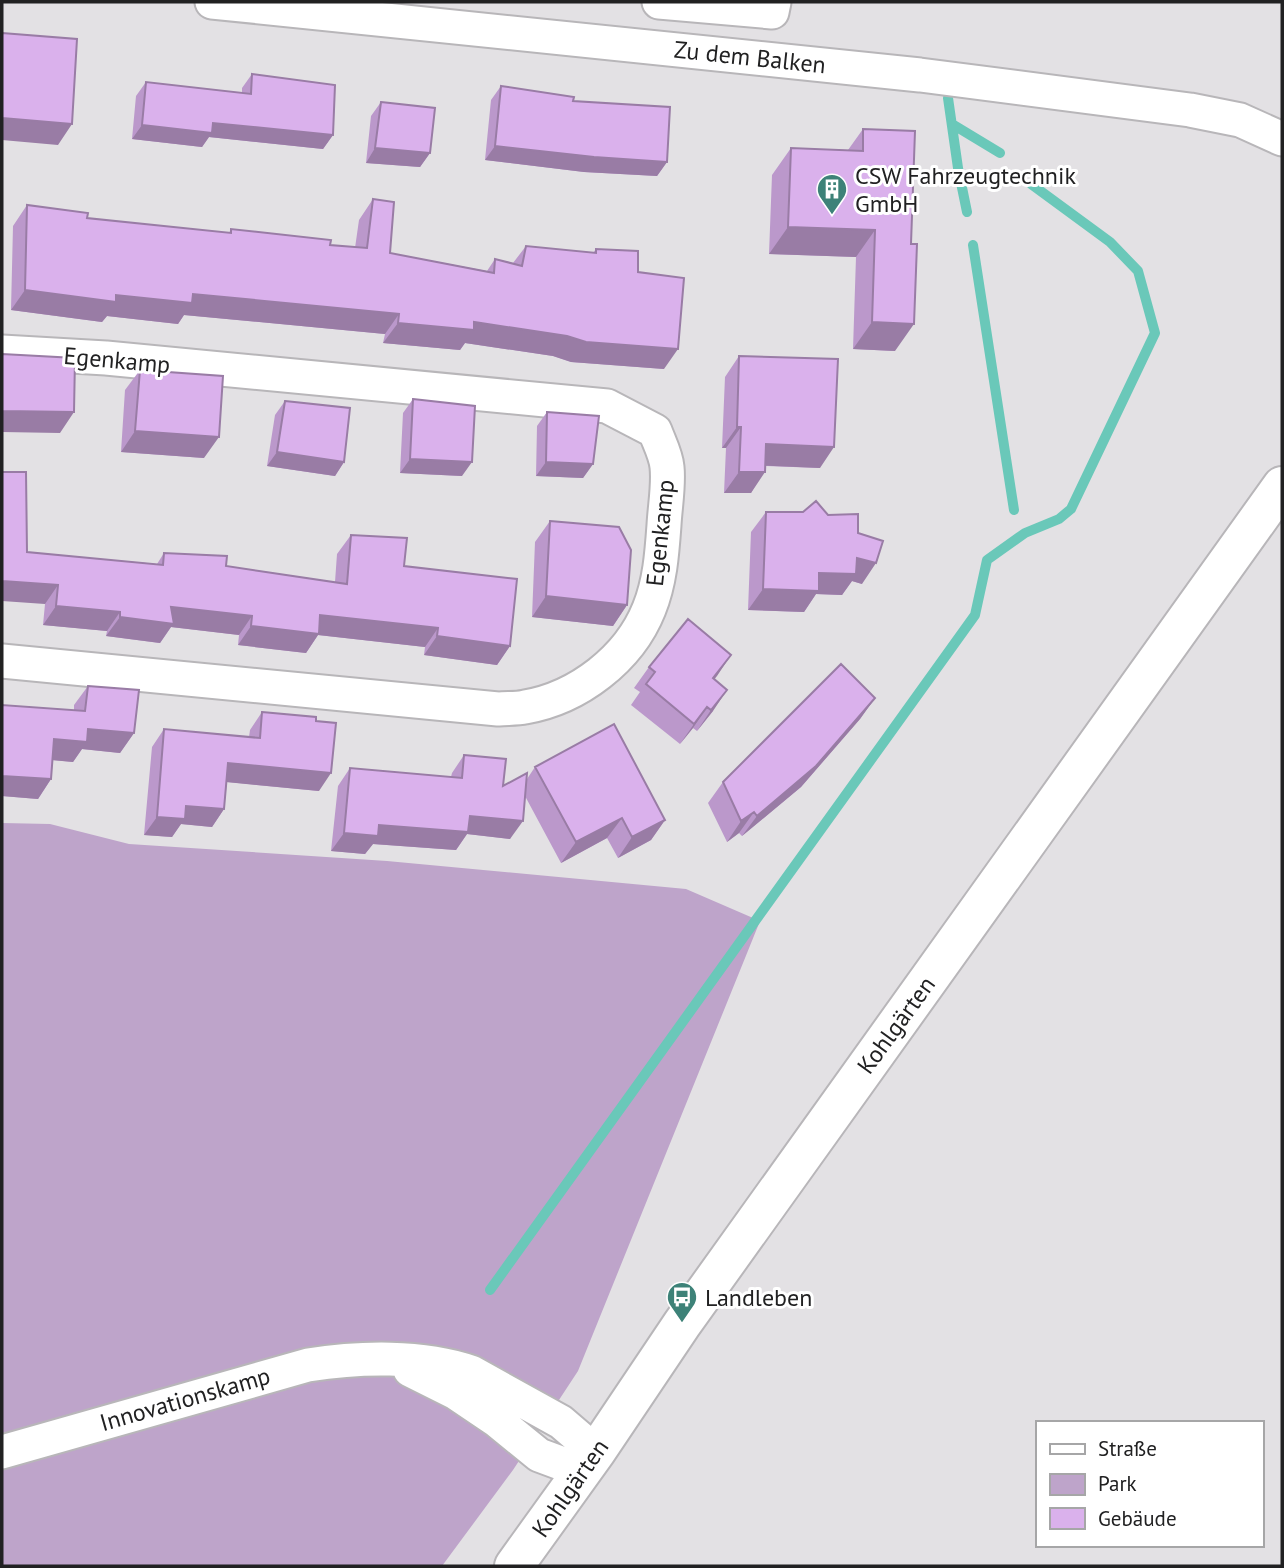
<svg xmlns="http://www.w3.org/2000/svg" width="1284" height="1568" font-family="'PT Sans',sans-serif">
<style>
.green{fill:#bea4ca}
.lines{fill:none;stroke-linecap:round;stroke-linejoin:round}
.stream{stroke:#6ac8b9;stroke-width:10}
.minor-casing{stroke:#b8b6b9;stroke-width:37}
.tertiary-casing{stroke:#b8b6b9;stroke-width:42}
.minor{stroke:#fff;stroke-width:33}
.tertiary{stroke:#fff;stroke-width:38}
.wall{fill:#bb98cb}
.shaded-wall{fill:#997ca5}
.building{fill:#dab1ec;stroke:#997ca5;stroke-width:2}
.labels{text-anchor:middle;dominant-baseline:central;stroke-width:6;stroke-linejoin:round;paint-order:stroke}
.street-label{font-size:24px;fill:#212122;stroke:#fff}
.poi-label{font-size:24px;fill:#212122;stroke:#fff;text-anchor:start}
</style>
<rect width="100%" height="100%" fill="#e3e1e4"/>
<!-- green -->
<path class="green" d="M 2,823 L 50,824 L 129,844 L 387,861 L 686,889 L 760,921 L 578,1371 L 513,1470 L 442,1566 L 2,1566 Z"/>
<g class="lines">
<!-- stream -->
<path class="stream" d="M 948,98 L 958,168 L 967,212
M 952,124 L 1000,153
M 973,245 L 1014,510
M 490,1290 L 975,615 L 987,560 L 1025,533 L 1059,519 L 1071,509 L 1155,333 L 1138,271 L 1110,242 L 1031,184"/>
<!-- minor casing -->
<g class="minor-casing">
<path id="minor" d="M 212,2 L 920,75 L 1190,110 L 1240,120 L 1282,139
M 659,2 L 772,12 L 774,2
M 2,352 L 106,358 L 607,406 L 655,431 C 659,442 666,455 667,467 C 669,485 665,506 664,525 C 662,553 660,582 649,609 C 629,659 578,698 525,707 C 516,709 507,708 498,709 L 2,661
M 410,1370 L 456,1393 L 496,1420 L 539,1455 L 582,1471
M 2,1452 L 308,1365 C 359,1357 422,1355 471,1372 L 561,1422 L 596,1452"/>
</g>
<!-- tertiary casing -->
<g class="tertiary-casing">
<path id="tertiary" d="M 514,1566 L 596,1452 L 682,1324 L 1282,486"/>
</g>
<!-- minor -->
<use href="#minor" class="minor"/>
<!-- tertiary -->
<use href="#tertiary" class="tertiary"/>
</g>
<!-- wall -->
<path class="wall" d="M 252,74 L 333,135 L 323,149 L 209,137 L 202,147 L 132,139 L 136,96 L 146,82 L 242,93 L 242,88 Z
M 501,86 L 573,101 L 667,162 L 657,176 L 584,172 L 485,160 L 491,100 Z
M 381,102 L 430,153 L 420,167 L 366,163 L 371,116 Z
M 863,129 L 895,351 L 853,349 L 856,257 L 769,254 L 772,175 L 791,148 L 848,150 Z
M 373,199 L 390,253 L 487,271 L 495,259 L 513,263 L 526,246 L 593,253 L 596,249 L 638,272 L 664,369 L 571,362 L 553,356 L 465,343 L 460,350 L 383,343 L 385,334 L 184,315 L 178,324 L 107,316 L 102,322 L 11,310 L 13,226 L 27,205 L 87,218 L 229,233 L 231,229 L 330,245 L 355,248 L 359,220 Z
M 739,356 L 820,468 L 766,466 L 751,493 L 724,493 L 726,448 L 722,448 L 725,377 Z
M 140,370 L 204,458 L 121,452 L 125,390 Z
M 413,399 L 462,476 L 400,473 L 403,413 Z
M 285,401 L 344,462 L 335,476 L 267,466 L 275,415 Z
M 547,412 L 593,464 L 583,478 L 536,476 L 537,426 Z
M 766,512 L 828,515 L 858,533 L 862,584 L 852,581 L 842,595 L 816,594 L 804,612 L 748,610 L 751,532 Z
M 550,521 L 627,605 L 613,626 L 532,617 L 535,542 Z
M 351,535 L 404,566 L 510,646 L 497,665 L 424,655 L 425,647 L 318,635 L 306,653 L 238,645 L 239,635 L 171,627 L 160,643 L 106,636 L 107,631 L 43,625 L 45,604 L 27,552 L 157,564 L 164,553 L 226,566 L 335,582 L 337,554 Z
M 649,667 L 714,679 L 713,711 L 697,731 L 693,728 L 680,744 L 631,705 L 640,692 L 634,688 Z
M 88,686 L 139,690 L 134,733 L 120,753 L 82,749 L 73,762 L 53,760 L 51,779 L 38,799 L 2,796 L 2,705 L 74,710 L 74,705 Z
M 875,698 L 860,719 L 801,787 L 742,836 L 739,833 L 727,842 L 708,803 L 723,782 Z
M 262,712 L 319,791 L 227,782 L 224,809 L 212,827 L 181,824 L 172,837 L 144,835 L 152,747 L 164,729 L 249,737 L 250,730 Z
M 464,755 L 503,786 L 527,779 L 535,767 L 665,820 L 651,840 L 618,858 L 607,838 L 561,863 L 525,796 L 510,839 L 467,834 L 456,850 L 373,844 L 365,854 L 331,851 L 338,786 L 350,768 L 451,777 L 452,773 Z"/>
<!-- shaded-wall -->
<path class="shaded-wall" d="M 2,118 L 72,124 L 58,145 L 2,140 Z
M 213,123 L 333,135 L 323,149 L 209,137 L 202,147 L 132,139 L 142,125 Z
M 495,146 L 667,162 L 657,176 L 584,172 L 485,160 Z
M 375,148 L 430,153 L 420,167 L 366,163 Z
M 788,227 L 875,230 L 856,257 L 769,254 Z
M 25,290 L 116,295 L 193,294 L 399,314 L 385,334 L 184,315 L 178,324 L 107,316 L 102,322 L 11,310 Z
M 474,322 L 678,349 L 664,369 L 571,362 L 553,356 L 465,343 L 460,350 L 383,343 L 398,323 Z
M 872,322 L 914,324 L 895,351 L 853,349 Z
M 2,411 L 74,412 L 60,433 L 2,432 Z
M 737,427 L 741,427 L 726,448 L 722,448 Z
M 135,431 L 219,437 L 204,458 L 121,452 Z
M 766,444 L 834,447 L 820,468 L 752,465 Z
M 277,452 L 344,462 L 335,476 L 267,466 Z
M 410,459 L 472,462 L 462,476 L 400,473 Z
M 546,462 L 593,464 L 583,478 L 536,476 Z
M 739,472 L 765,472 L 751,493 L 724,493 Z
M 857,558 L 876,563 L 862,584 L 852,581 L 842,595 L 816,594 L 804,612 L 748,610 L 763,589 L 819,573 Z
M 2,581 L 58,585 L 45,604 L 2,601 Z
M 546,596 L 627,605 L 613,626 L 532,617 Z
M 56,606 L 120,612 L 107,631 L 43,625 Z
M 171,607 L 252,616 L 239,635 L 171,627 L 160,643 L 106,636 L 120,617 Z
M 320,615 L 438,628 L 425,647 L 318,635 L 306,653 L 238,645 L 251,626 Z
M 437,636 L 510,646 L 497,665 L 424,655 Z
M 731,655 L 717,676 L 698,699 L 713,678 Z
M 727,690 L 713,711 L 697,731 L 711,710 Z
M 875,698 L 860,719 L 801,787 L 742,836 L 757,816 Z
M 707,707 L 693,728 L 680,744 L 694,724 Z
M 88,729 L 134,733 L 120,753 L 82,749 L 73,762 L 40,759 L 54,739 Z
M 228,763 L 331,773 L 319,791 L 216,781 Z
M 2,776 L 51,779 L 38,799 L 2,796 Z
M 186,806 L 224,809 L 212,827 L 181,824 L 172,837 L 144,835 L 157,817 Z
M 754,812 L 739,833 L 727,842 L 741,821 Z
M 470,816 L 523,821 L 510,839 L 467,834 L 456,850 L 373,844 L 365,854 L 331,851 L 344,833 L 379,825 Z
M 622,818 L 607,838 L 561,863 L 576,842 Z
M 665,820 L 651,840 L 618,858 L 632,837 Z"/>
<!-- building -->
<path class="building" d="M 2,33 L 77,39 L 72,124 L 2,118 Z
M 252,74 L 335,85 L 333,135 L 213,123 L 212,133 L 142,125 L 146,82 L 251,94 Z
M 501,86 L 574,97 L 573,101 L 670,107 L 667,162 L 594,157 L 495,146 Z
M 381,102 L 435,108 L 430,153 L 375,148 Z
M 863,129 L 915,131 L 911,244 L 917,244 L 914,324 L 872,322 L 875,230 L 788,227 L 791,148 L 863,151 Z
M 373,199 L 394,202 L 390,253 L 494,273 L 495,259 L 522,266 L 526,246 L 596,253 L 596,249 L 638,251 L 638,272 L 684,278 L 678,349 L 586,342 L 567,336 L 474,322 L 474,330 L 398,323 L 399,314 L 193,294 L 192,303 L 116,295 L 116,302 L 25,290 L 27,205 L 88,213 L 87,218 L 231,233 L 231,229 L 331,240 L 330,245 L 367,248 Z
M 2,354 L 75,358 L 74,412 L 2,411 Z
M 739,356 L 838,359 L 834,447 L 766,444 L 765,472 L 739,472 L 741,427 L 737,427 Z
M 140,370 L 223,376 L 219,437 L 135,431 Z
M 413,399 L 475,406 L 472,462 L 410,459 Z
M 285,401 L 350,408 L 344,462 L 277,452 Z
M 547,412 L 599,416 L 593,464 L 546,462 Z
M 2,472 L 26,472 L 27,552 L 163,565 L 164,553 L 227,556 L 226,566 L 347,584 L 351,535 L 407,538 L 404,566 L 517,579 L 510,646 L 437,636 L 438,628 L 320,615 L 319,634 L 251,626 L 252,616 L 171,607 L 174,624 L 120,617 L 120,612 L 56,606 L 58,585 L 2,581 Z
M 816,501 L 828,515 L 858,514 L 858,533 L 883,541 L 876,563 L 857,558 L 856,574 L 819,573 L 819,591 L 763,589 L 766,512 L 803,512 Z
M 550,521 L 619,527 L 631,550 L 627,605 L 546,596 Z
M 688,619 L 731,655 L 713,678 L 727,690 L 711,710 L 707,707 L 694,724 L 646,684 L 655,672 L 649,667 Z
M 841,664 L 875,698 L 816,766 L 757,816 L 754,812 L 741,821 L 723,782 Z
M 88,686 L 139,690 L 134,733 L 88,729 L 87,742 L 54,739 L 51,779 L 2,776 L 2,705 L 85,711 Z
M 262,712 L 316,717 L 316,721 L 336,723 L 331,773 L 228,763 L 224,809 L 186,806 L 185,819 L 157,817 L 164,729 L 260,738 Z
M 614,724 L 665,820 L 632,837 L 622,818 L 576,842 L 535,767 Z
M 464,755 L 506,759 L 503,786 L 527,773 L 523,821 L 470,816 L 468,832 L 379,825 L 378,836 L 344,833 L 350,768 L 462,778 Z"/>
<!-- icons -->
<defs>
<g id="building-pin" transform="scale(1.575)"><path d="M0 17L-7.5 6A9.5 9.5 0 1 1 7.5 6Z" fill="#3d8278" stroke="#fff"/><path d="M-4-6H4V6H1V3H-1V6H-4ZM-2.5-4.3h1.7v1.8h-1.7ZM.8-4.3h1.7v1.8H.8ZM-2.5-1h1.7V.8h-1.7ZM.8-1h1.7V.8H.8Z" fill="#fff"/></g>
<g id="bus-pin" transform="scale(1.575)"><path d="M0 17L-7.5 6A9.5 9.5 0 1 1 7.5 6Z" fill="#3d8278" stroke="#fff"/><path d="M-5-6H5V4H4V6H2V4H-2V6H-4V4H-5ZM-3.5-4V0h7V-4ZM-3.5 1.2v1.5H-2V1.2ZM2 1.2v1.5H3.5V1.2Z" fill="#fff"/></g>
</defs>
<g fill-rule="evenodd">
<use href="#building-pin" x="832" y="189"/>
<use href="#bus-pin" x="682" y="1297"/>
</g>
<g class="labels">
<!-- street labels -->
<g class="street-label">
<text transform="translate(750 57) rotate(6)">Zu dem Balken</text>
<text transform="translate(117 360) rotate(5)">Egenkamp</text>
<text transform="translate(660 533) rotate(-84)">Egenkamp</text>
<text transform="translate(896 1025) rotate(-54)">Kohlgärten</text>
<text transform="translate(185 1399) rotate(-16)">Innovationskamp</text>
<text transform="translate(570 1488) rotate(-55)">Kohlgärten</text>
</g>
<!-- poi labels -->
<g class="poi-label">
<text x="855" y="175">CSW Fahrzeugtechnik<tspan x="855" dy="28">GmbH</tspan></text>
<text x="705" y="1297">Landleben</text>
</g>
</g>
<!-- border -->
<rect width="1284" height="1568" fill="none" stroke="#212122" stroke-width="7"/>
<!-- legend -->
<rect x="1036" y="1421" width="228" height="126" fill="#ffffff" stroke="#a6a6a7" stroke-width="2"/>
<rect x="1050" y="1444" width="35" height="10" fill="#ffffff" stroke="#a6a6a7" stroke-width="2"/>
<text x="1098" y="1456" font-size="21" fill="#212122">Straße</text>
<rect x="1050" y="1474" width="35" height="21" fill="#bea4ca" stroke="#a6a6a7" stroke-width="2"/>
<text x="1098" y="1491" font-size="21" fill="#212122">Park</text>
<rect x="1050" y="1508" width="35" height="21" fill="#dab1ec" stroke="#a6a6a7" stroke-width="2"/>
<text x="1098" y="1526" font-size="21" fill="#212122">Gebäude</text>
</svg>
